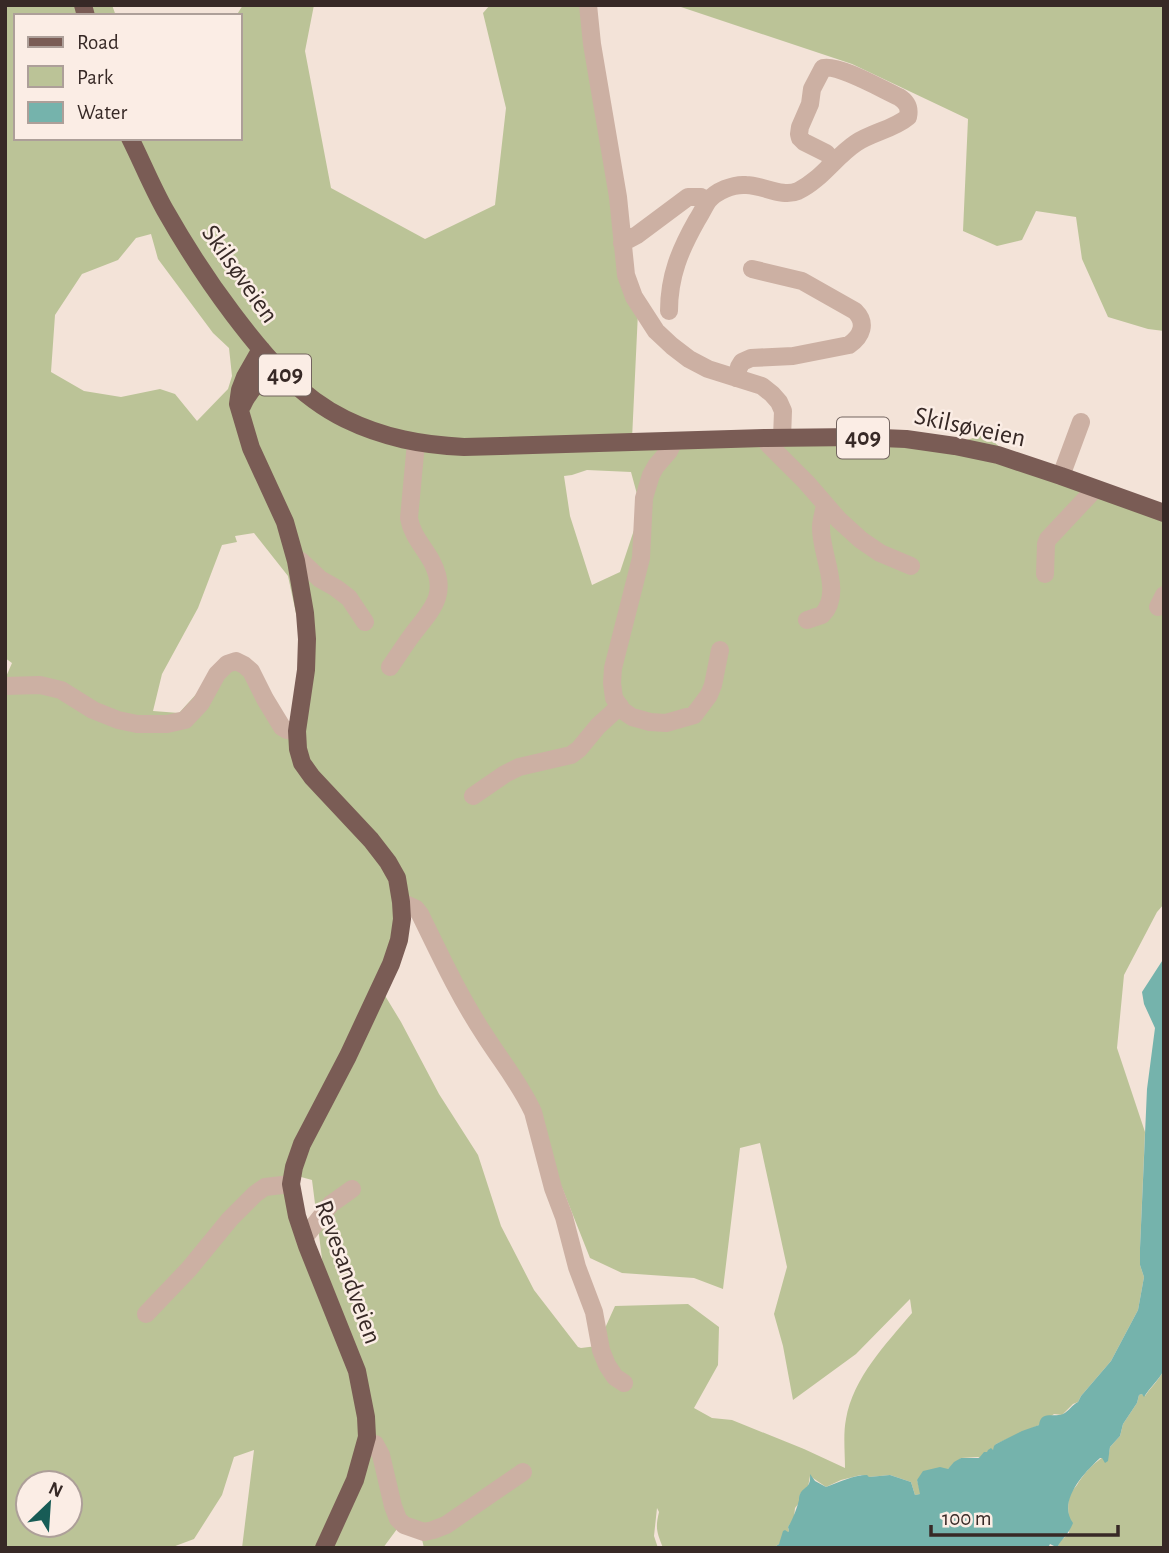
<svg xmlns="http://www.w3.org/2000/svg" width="1169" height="1553" font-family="'Alegreya Sans',sans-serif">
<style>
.green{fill:#bbc397;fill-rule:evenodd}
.water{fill:#75b3ac}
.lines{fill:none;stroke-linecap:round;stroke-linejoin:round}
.minor{stroke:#ccb0a3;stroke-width:18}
.major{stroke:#7a5c55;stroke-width:18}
.labels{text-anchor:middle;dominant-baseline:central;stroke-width:5;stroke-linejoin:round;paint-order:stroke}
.shield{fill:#fbede5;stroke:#72645f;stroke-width:2}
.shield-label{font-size:24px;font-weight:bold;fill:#372926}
.street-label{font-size:26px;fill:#372926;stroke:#fbede5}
</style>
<rect width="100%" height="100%" fill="#f3e3d8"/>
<!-- green -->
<path class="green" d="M 5,5 L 112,5 L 116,16 L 16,16 L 16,138 L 240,138 L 240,16 L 236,16 L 243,5 L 314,5 L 305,51 L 331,188 L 425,239 L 495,205 L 506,108 L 483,13 L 490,5 L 587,5 L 638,312 L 632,439 L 954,444 L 992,432 L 996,444 L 1023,465 L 1164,516 L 1164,904 L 1157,912 L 1124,975 L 1117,1048 L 1145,1132 L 1140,1248 L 1140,1265 L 1144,1277 L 1138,1310 L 1111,1361 L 1081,1396 L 1078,1402 L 1073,1404 L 1062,1415 L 1054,1414 L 1039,1425 L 996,1444 L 993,1451 L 987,1452 L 980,1458 L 978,1457 L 961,1458 L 948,1469 L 917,1480 L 921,1494 L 915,1495 L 911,1482 L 890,1475 L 869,1477 L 861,1475 L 841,1480 L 826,1487 L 810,1476 L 808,1487 L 800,1494 L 799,1503 L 795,1508 L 794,1518 L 788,1527 L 789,1531 L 779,1544 L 773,1548 L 663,1548 C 657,1532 655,1529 659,1512 L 657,1508 L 654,1536 L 658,1548 L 424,1548 L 420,1531 L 397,1529 L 383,1548 L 242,1548 L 254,1450 L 234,1457 L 222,1495 L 194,1539 L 170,1548 L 5,1548 L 5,679 L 12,663 L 5,658 ZM 151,234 L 158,259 L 213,333 L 229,348 L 232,376 L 228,389 L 197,421 L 175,394 L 160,389 L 121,397 L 84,391 L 51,372 L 55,315 L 82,274 L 118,260 L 136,238 ZM 587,470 L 631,472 L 641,509 L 620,572 L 592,585 L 570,516 L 564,476 L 572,475 ZM 254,533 L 288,576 L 303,646 L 290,723 L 229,658 L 179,713 L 153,711 L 162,674 L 198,608 L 222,545 L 237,542 L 235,536 ZM 412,904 L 533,1123 L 563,1190 L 590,1258 L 622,1273 L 694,1278 L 723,1289 L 740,1148 L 760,1143 L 787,1267 L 774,1314 L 783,1346 L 793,1400 L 856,1354 L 910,1299 L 912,1313 C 886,1344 853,1378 846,1419 C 843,1434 845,1453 845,1468 L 804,1449 L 732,1420 L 712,1418 L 694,1408 L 718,1365 L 719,1327 L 688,1304 L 615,1306 L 597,1346 L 581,1348 L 578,1347 L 534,1290 L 501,1226 L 478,1155 L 439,1094 L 401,1022 L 384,994 ZM 299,1145 L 301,1177 L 312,1180 L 328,1306 L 290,1209 ZM 28,1483 L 70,1483 L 70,1525 L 28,1525 Z
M 675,5 L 1164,5 L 1164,331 L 1148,329 L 1108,317 L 1082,259 L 1076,217 L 1036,211 L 1022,240 L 997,246 L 963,231 L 968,119 L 852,64 Z
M 1164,1370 L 1164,1548 L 1057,1548 L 1061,1540 L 1069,1534 C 1070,1522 1066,1505 1070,1494 C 1072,1490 1075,1488 1077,1485 C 1087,1469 1094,1463 1109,1453 L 1110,1447 L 1120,1436 L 1123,1424 L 1137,1403 L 1139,1395 L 1142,1394 L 1145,1396 C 1151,1387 1159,1380 1164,1370 Z"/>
<!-- water -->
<path class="water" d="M 1164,958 L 1164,1370 C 1159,1380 1150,1387 1144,1397 L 1142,1394 L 1139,1395 L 1137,1403 L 1123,1424 L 1120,1436 L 1110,1447 L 1108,1461 L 1105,1463 L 1102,1458 L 1100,1458 C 1084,1473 1057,1501 1073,1523 C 1069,1534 1062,1538 1057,1548 L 1054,1548 L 1054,1546 L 1050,1544 L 1048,1548 L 773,1548 L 779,1544 L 783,1531 L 785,1530 L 788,1532 L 789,1531 L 788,1527 C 793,1519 797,1508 799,1500 C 799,1498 799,1496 800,1494 C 805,1485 811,1489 810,1474 L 815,1481 L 826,1487 C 840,1482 853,1475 867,1475 L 869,1477 L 890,1475 L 911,1482 L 915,1495 L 920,1494 L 917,1480 L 923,1471 L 940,1467 L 948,1469 L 954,1462 L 961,1458 L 979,1458 L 984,1452 L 987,1452 L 988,1450 L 991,1448 L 993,1450 L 994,1446 L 996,1444 L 1022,1431 L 1039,1425 C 1041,1410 1053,1418 1063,1414 C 1069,1411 1072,1405 1078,1402 L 1081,1396 L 1111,1361 L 1138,1310 L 1144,1277 L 1140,1265 L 1140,1248 L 1147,1089 L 1155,1028 L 1144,1004 L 1142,992 Z"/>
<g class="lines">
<!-- minor -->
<path class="minor" d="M 588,5 L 592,44 L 618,197 L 626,275 L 634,297 L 656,331 L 672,346 L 689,359 L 708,369 L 762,386 L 772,394 L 779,402 L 783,411 L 782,438
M 622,243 L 637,235 L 688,197 L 701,197 L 708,201
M 669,311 C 669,276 680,250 697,220 C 701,214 704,207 708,201 C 716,191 733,184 746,185 C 763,185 782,198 798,191 C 821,180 835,157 856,143 C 873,132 894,129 908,117 C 910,108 907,102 899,97 C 883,90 839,64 823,68 L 812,89 L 810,104 L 800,127 L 799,134 L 800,138 L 804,142 L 826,153 L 834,162
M 736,378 L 739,367 L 742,362 L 751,358 L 793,356 L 849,345 C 862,336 867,323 855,311 L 802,281 L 752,269
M 766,438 L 768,444 L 806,482 L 839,520 L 861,540 L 880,553 L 911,566
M 674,441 L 669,451 L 656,466 L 651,475 L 644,498 L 641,558 L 613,668 L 612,683 L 614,698 L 622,710 L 632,717 L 650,722 L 666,723 L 694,715 L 709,695 L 713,685 L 720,650
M 1061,476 L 1081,422
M 296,561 L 301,561 L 320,579 L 336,588 L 349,598 L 365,622
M 1045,574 L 1046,544 L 1048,539 L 1095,489
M 1158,607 L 1164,595
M 807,620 L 822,615 C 844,593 820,554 821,527 C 821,520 824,512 825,505
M 390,667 C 397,657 404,646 412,635 C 431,610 449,595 432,562 C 424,547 412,536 409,518 L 416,443
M 5,686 L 40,685 L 61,690 L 93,710 L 118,720 L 137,724 L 167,724 L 185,720 L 201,703 L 217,674 L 227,664 L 236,661 L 244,665 L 251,671 L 265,699 L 282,727 L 287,730 L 297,731
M 473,796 L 505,774 L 519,767 L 571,755 L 579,749 L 598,726 L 620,706
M 401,902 L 416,909 L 420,914 C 440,955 459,996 484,1034 C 501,1061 519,1082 533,1112 L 553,1188 L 564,1217 L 577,1267 L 594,1312 L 601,1350 L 607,1365 L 615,1377 L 624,1383
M 304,1238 L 331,1204 L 352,1189
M 146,1314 L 189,1269 L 230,1219 L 255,1194 L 265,1187 L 291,1184
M 366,1443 L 375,1444 L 381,1455 L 393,1506 L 398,1519 L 404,1525 L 424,1532 L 433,1530 L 446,1525 L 523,1472"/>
<!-- major -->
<path class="major" d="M 83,5 L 86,16
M 130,138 C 142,162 152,187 165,210 C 186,247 208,281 233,314 C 264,355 298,396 345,419 C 384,438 422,445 464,447 L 766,438 L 857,437 L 906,439 L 955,446 L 998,455 L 1061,476 L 1164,513
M 261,349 L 245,377 L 240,390 L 238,404 L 251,448 L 285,522 L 296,561 L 305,613 L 307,639 L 306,670 L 297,731 L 298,749 L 302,763 L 312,777 L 371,840 L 388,862 L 397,878 L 401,902 L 402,919 L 399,940 L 391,964 L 348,1056 L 302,1144 L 294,1167 L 291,1184 L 297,1216 L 307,1246 L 357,1371 L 366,1417 L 367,1437 L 355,1480 L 324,1548
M 242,406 C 250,388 262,378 279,370"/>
</g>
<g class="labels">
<!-- shield labels -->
<g class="shield">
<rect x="259" y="354.5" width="52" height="41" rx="5"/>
<rect x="837" y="417.5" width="52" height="41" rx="5"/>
</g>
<g class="shield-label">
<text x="285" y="375">409</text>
<text x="863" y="438">409</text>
</g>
<!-- street labels -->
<g class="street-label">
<text transform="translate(240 274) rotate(55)">Skilsøveien</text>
<text transform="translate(970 427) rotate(12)">Skilsøveien</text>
<text transform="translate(348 1272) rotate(70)">Revesandveien</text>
</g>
</g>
<!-- border -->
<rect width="1169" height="1553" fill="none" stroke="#372926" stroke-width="14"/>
<!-- legend -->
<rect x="14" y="14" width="228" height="126" fill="#fbede5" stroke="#ad9f99" stroke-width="2"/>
<rect x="28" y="37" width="35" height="10" fill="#7a5c55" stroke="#ad9f99" stroke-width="2"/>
<text x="77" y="49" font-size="21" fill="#372926">Road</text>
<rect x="28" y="66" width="35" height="21" fill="#bbc397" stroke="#ad9f99" stroke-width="2"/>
<text x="77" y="84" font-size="21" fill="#372926">Park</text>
<rect x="28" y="102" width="35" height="21" fill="#75b3ac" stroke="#ad9f99" stroke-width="2"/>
<text x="77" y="119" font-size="21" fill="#372926">Water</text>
<!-- north arrow -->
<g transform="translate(49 1504) rotate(25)"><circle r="33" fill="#fbede5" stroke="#ad9f99" stroke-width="2"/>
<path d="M0-5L12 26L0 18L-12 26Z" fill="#185c56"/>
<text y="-10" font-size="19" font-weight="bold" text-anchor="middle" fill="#372926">N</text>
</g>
<!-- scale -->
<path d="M931 1525v10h187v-10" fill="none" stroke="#372926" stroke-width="3.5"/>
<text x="942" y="1525" font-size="21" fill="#372926" stroke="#fbede5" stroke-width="5" paint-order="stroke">100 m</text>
</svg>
